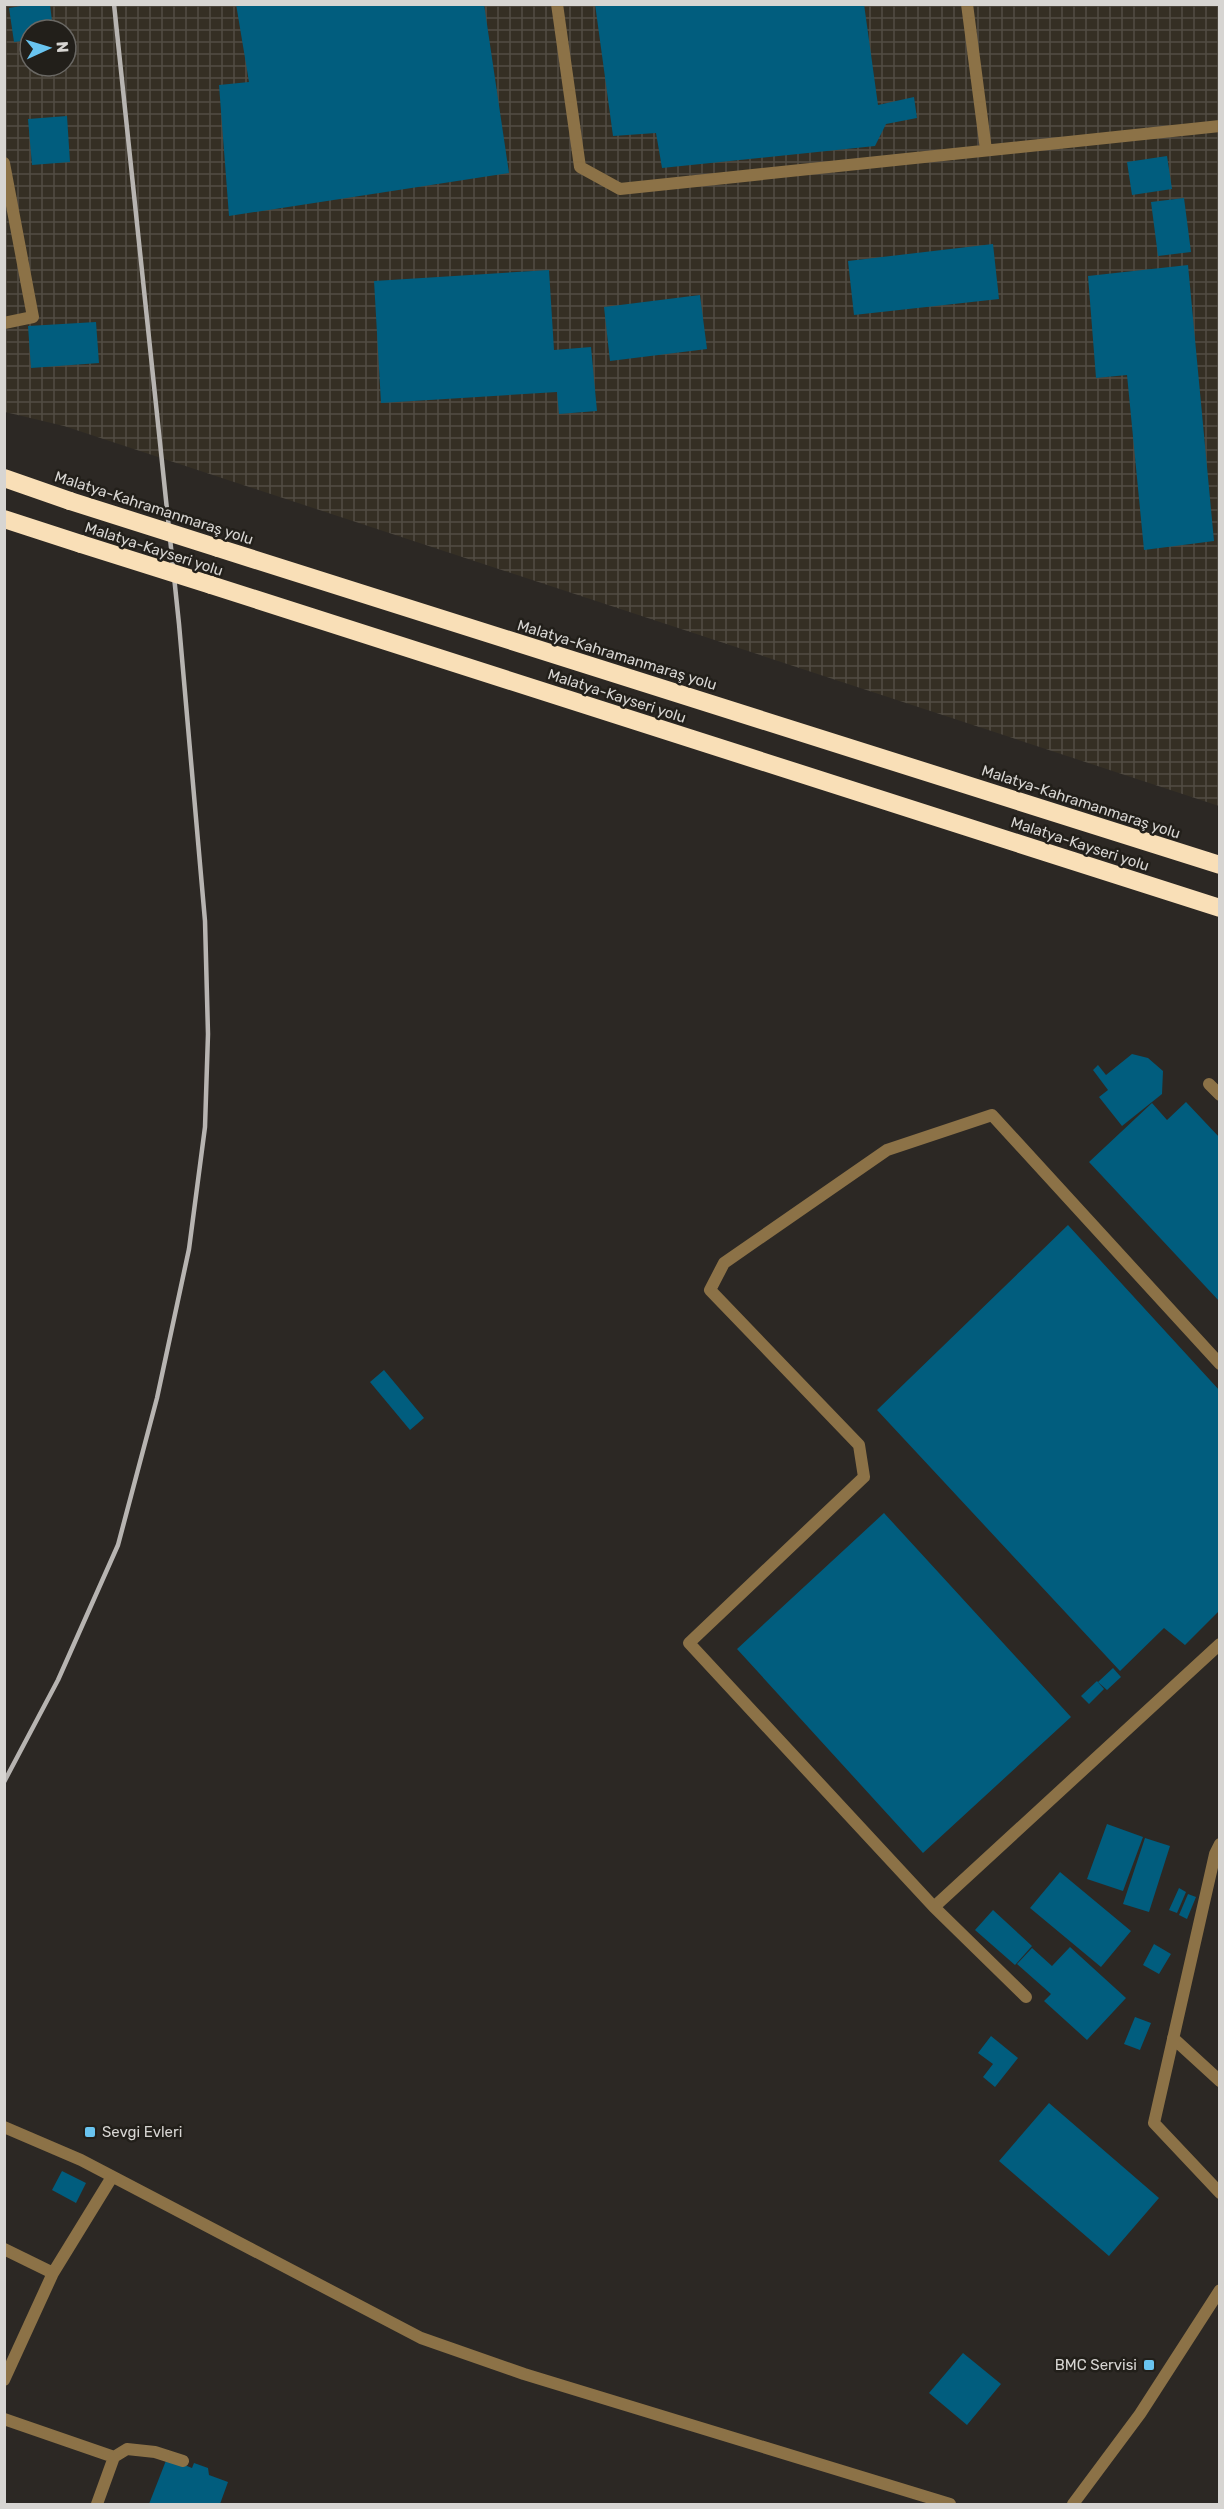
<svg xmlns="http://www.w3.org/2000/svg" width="1224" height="2509" font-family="Rubik,sans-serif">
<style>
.industrial{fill:url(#industrial-grid);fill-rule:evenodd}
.building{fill:#015d7e}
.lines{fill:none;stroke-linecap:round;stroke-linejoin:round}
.street{stroke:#8c7247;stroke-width:12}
.highway{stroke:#f9dfb7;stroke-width:18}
.rail{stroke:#b7b4b1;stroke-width:4.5}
.highway-bridge{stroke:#f9dfb7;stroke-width:18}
.poi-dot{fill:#69c4f0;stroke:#221f1a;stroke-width:2}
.labels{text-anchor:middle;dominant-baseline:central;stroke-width:5;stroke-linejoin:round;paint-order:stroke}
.street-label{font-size:15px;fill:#d7d5d2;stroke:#221f1a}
.poi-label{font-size:15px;fill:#d7d5d2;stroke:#221f1a;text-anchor:start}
</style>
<defs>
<pattern id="industrial-grid" width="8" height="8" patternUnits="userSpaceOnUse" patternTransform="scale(1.5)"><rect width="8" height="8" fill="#352f24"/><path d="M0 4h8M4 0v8" fill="none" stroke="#524c43"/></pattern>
</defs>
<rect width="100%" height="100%" fill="#2c2824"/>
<!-- industrial -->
<path class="industrial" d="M 5,5 L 1219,5 L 1219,806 L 64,426 L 5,412 ZM 30,30 L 66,30 L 66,66 L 30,66 Z"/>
<!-- building -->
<path class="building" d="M 33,4 L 50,4 L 53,30 L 30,30 L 30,40 L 14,42 L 9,8 Z
M 236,4 L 484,4 L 509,173 L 229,216 L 219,85 L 249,82 Z
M 595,4 L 864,4 L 878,105 L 914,97 L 917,118 L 886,124 L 875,146 L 662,168 L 656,133 L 613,136 Z
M 67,116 L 70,162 L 32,165 L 28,119 Z
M 1167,156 L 1172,189 L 1132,195 L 1127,162 Z
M 1184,198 L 1191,252 L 1158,256 L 1151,202 Z
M 993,244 L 999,299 L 854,315 L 848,261 Z
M 1188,265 L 1214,541 L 1144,550 L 1127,375 L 1096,378 L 1088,276 Z
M 549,270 L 554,350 L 591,347 L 597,411 L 559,414 L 557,392 L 381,403 L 374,281 Z
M 700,295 L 707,349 L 610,361 L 604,307 Z
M 96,322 L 99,363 L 31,368 L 28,326 Z
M 1132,1054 L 1148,1058 L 1163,1071 L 1162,1094 L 1122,1126 L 1099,1097 L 1108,1090 L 1093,1070 L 1098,1065 L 1106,1075 Z
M 1186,1102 L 1220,1138 L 1220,1302 L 1089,1162 L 1152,1103 L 1167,1120 Z
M 1068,1225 L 1220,1391 L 1220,1610 L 1185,1645 L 1164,1628 L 1120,1671 L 877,1410 Z
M 384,1370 L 424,1418 L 410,1430 L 370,1382 Z
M 884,1513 L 1071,1717 L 923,1853 L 737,1649 Z
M 1113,1668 L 1121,1677 L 1107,1690 L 1098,1682 Z
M 1097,1681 L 1104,1689 L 1089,1704 L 1081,1696 Z
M 1107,1824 L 1143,1837 L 1123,1891 L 1087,1879 Z
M 1145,1838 L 1170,1846 L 1149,1912 L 1123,1904 Z
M 1060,1872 L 1131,1931 L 1101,1967 L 1030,1908 Z
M 1179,1888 L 1186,1892 L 1177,1913 L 1169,1910 Z
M 1188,1894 L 1196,1897 L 1187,1919 L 1179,1915 Z
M 993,1910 L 1032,1946 L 1015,1965 L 975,1930 Z
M 1154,1944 L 1171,1954 L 1159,1974 L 1143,1965 Z
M 1070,1947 L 1126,1998 L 1087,2040 L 1044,2001 L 1051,1994 L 1017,1964 L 1032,1948 L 1052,1966 Z
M 1135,2017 L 1151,2023 L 1140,2050 L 1124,2044 Z
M 991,2036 L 1018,2058 L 995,2087 L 983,2077 L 993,2064 L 978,2053 Z
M 1049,2103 L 1159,2198 L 1109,2256 L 999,2161 Z
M 62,2171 L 86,2183 L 76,2203 L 52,2190 Z
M 963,2353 L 1001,2384 L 967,2425 L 929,2393 Z
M 167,2458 L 192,2468 L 194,2463 L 208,2468 L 209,2475 L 228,2482 L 220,2504 L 149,2504 Z"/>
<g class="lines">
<!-- street -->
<path class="street" d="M 557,4 L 580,167 L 620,189 L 1220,126
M 967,4 L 986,150
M 4,163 L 33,317 L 4,323
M 1209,1084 L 1220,1095
M 1220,1844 L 1215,1854 L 1154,2123 L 1220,2193
M 934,1907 L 689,1643 L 864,1477 L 859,1445 L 710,1290 L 724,1263 L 887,1150 L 992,1115 L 1220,1364
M 1026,1997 L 934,1907 L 1220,1644
M 1173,2038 L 1220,2081
M 4,2127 L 81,2160 L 421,2338 L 524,2374 L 950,2504
M 4,2249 L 53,2273
M 4,2380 L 53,2273 L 112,2177
M 4,2419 L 114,2457
M 97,2504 L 114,2457 L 127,2449 L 155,2452 L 183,2461
M 1073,2504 L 1140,2414 L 1220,2290"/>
<!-- highway -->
<path class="highway" d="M 4,478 L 70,501
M 4,519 L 81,544
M 218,548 L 1220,865
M 211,585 L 1220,908"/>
<!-- rail -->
<path class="rail" d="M 4,1782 L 58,1680 L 118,1545 L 157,1398 L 189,1249 L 205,1127 L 208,1034 L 205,921 L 179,624 L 114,4"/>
<!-- highway-bridge -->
<path class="highway-bridge" d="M 70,501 L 218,548
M 81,544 L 211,585"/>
</g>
<!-- markers -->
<g class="poi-dot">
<rect x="84" y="2126" width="12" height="12" rx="3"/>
<rect x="1143" y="2359" width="12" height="12" rx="3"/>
</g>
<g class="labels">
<!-- street labels -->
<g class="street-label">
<text transform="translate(154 508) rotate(18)">Malatya-Kahramanmaraş yolu</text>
<text transform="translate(154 549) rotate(18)">Malatya-Kayseri yolu</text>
<text transform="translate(617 655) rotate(17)">Malatya-Kahramanmaraş yolu</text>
<text transform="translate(617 696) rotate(18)">Malatya-Kayseri yolu</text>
<text transform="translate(1081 802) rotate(18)">Malatya-Kahramanmaraş yolu</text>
<text transform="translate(1080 844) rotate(18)">Malatya-Kayseri yolu</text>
</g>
<!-- poi labels -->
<g class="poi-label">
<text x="102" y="2132">Sevgi Evleri</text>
<text x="1137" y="2365" text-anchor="end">BMC Servisi</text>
</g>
</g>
<!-- border -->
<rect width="1224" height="2509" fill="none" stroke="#d7d5d2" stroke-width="12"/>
<!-- north arrow -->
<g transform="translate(48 48) rotate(86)"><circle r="28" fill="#221f1a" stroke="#6a6864" stroke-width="1.5"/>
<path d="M0-4.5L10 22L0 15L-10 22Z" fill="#69c4f0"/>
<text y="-9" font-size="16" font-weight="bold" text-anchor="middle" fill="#d7d5d2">N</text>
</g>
</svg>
